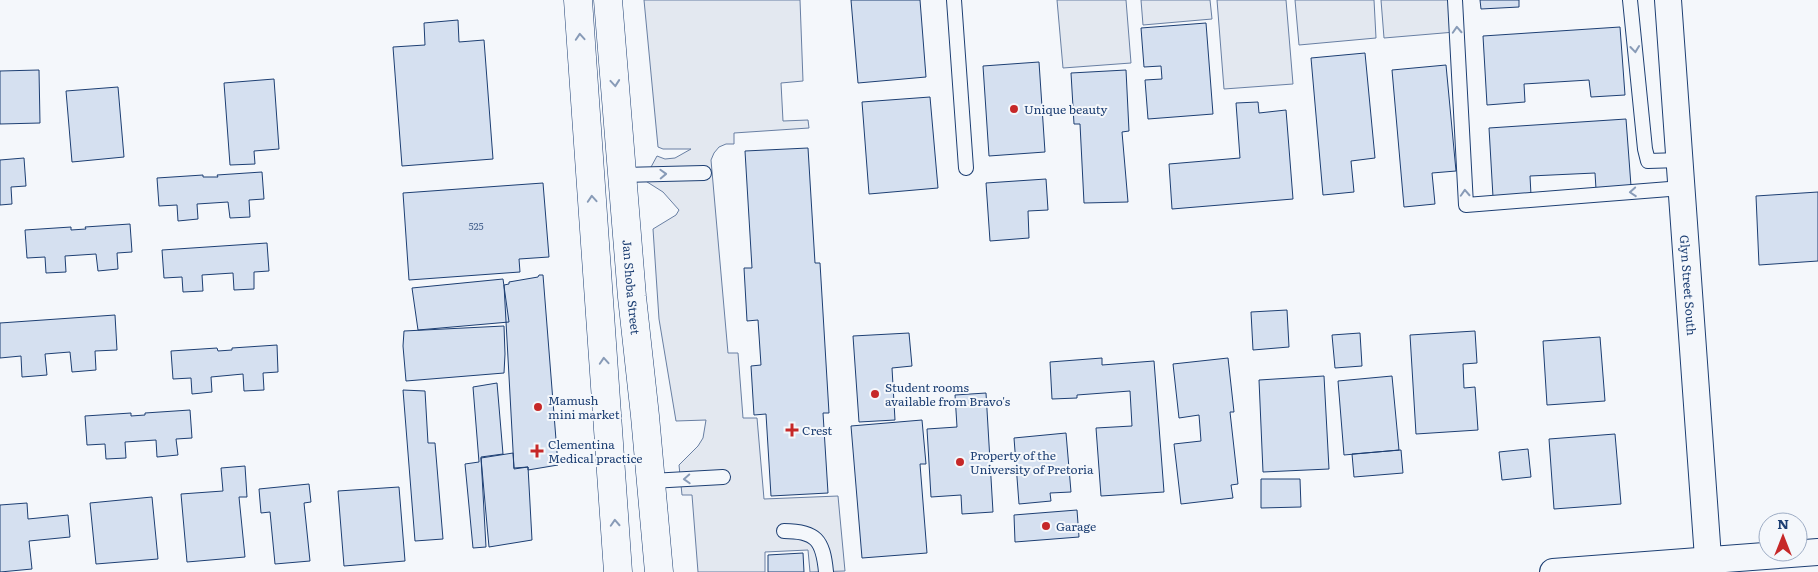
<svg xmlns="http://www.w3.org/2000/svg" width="1818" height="572" font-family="Literata,serif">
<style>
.parking{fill:#e3e8f0;stroke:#687fa3}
.building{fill:#d5e0f0;stroke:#1d3f73}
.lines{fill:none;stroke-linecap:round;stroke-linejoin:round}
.service-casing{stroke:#1d3f73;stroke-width:16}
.minor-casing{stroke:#1d3f73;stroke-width:28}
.primary-casing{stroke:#1d3f73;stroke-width:29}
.service{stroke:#f4f7fb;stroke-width:14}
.minor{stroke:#f4f7fb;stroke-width:26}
.primary{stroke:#f4f7fb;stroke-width:28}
.oneway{stroke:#889bb7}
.poi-dot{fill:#c62828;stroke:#f4f7fb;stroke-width:2}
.labels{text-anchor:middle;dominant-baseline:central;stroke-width:4;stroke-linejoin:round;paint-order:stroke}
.number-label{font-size:10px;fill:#4b6792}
.poi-label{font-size:12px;fill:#1d3f73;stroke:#f4f7fb;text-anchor:start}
.street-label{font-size:12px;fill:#1d3f73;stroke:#f4f7fb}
</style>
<rect width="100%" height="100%" fill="#f4f7fb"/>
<!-- parking -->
<path class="parking" d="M 644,0 L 800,0 L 803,81 L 781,83 L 783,121 L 808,120 L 809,128 L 734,133 L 734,144 L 726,144 L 719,147 L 714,153 L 711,160 L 728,353 L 738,353 L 743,418 L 757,418 L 764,499 L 838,496 L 845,571 L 810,572 L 808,550 L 765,552 L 765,572 L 698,572 L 692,495 L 682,495 L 679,465 L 698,446 L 703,438 L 706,420 L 676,421 L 659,319 L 653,229 L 676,215 L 679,210 L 663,192 L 644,180 L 657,156 L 665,159 L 675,158 L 691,149 L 663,149 L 658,147 Z
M 1057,0 L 1126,0 L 1131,63 L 1063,68 Z
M 1141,0 L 1210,0 L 1212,19 L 1143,25 Z
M 1217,0 L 1286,0 L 1293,84 L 1224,89 Z
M 1295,0 L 1374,0 L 1376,38 L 1299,45 Z
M 1381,0 L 1452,0 L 1455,32 L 1384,38 Z"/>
<!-- building -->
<path class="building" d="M 851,0 L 920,0 L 926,77 L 858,83 Z
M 1480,0 L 1519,0 L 1519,7 L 1481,9 Z
M 458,20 L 459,42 L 484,40 L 493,159 L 402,166 L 393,47 L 425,45 L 424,23 Z
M 1206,23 L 1213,114 L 1148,119 L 1145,80 L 1162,79 L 1161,66 L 1144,67 L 1141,28 Z
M 1620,27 L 1625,95 L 1591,97 L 1589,80 L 1524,84 L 1525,102 L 1487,105 L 1483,36 Z
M 1365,53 L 1375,158 L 1351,161 L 1354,192 L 1323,195 L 1311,58 Z
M 1039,62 L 1045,152 L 989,156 L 983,66 Z
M 1446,65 L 1456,171 L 1432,173 L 1435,204 L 1404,207 L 1392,70 Z
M 39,70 L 40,123 L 0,124 L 0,71 Z
M 1126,70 L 1129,131 L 1122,132 L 1128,202 L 1084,203 L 1080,124 L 1074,124 L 1071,73 Z
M 274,79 L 279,149 L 254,151 L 255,164 L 230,165 L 224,83 Z
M 118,87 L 124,157 L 72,162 L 66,91 Z
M 930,97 L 938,188 L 869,194 L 862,102 Z
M 1258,102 L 1259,113 L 1286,110 L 1293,199 L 1172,209 L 1169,164 L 1240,158 L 1236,103 Z
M 1626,119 L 1631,186 L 1596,189 L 1595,173 L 1530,176 L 1531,195 L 1493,197 L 1489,128 Z
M 808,148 L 815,263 L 820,263 L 829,413 L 823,413 L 828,493 L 771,496 L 766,414 L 754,415 L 751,366 L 761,365 L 758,320 L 747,321 L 744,268 L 752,268 L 745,151 Z
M 24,158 L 26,186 L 11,187 L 12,204 L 0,205 L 0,160 Z
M 262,172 L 264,199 L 249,200 L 250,217 L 230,218 L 228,202 L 197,204 L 198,219 L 178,221 L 177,205 L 159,206 L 157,178 L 203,175 L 203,177 L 218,177 L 217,175 Z
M 1046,179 L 1048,210 L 1028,211 L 1029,238 L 990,241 L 986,183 Z
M 543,183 L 549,257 L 519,259 L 520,272 L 409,280 L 403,193 Z
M 1818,192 L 1818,261 L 1759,265 L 1756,196 Z
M 130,224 L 132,252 L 117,253 L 118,269 L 98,271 L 96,254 L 65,256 L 66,272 L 46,273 L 45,257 L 27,258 L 25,230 L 71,227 L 71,230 L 86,229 L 85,227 Z
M 267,243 L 269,271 L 254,272 L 254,289 L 234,290 L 233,273 L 202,275 L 203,291 L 183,292 L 182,277 L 164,278 L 162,250 Z
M 539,275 L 543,275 L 558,465 L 528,470 L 528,467 L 514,468 L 504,285 L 509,284 L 509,282 L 538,277 Z
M 503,279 L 509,322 L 418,330 L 412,288 Z
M 1287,310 L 1289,347 L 1253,350 L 1251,312 Z
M 115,315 L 117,350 L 95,351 L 96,370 L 72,372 L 70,352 L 45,354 L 47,375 L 22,377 L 21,356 L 0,358 L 0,323 Z
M 504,326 L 505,354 L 504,373 L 406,381 L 403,346 L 404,331 Z
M 1475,331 L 1477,363 L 1463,364 L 1464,388 L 1475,387 L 1478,430 L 1416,434 L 1410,335 Z
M 909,333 L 912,366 L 892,368 L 895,420 L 859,422 L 853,336 Z
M 1360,333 L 1362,366 L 1335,368 L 1332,335 Z
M 1600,337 L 1605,401 L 1547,405 L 1543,341 Z
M 277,345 L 278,372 L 263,373 L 264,390 L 244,391 L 243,374 L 211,377 L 212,392 L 192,394 L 191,378 L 173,379 L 171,351 L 217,348 L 218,351 L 232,350 L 232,348 Z
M 1102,358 L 1102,365 L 1154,361 L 1164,492 L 1101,496 L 1096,428 L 1132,426 L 1130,391 L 1077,395 L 1077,398 L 1052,399 L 1050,362 Z
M 1228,358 L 1234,412 L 1230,412 L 1238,484 L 1231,485 L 1233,498 L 1181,504 L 1174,444 L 1201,441 L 1199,415 L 1179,418 L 1173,364 Z
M 1324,376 L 1329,469 L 1263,472 L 1259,380 Z
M 1392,376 L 1399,450 L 1344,455 L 1338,381 Z
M 497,383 L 503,454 L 481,457 L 486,547 L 473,548 L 465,464 L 479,462 L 473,387 Z
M 403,390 L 425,391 L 428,443 L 435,443 L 443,539 L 415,541 Z
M 986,393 L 993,512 L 962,514 L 961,495 L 931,497 L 927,429 L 957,427 L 955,395 Z
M 190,410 L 192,438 L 176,439 L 178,455 L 157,457 L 156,440 L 125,442 L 126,458 L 106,459 L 105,444 L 87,445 L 85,416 L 131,413 L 131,416 L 145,415 L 145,413 Z
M 922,420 L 926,464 L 920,464 L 927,553 L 862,558 L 851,426 Z
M 1066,433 L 1071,492 L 1050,493 L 1051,501 L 1019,504 L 1014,438 Z
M 1615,434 L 1621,504 L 1554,509 L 1549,439 Z
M 1528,449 L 1531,477 L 1502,480 L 1499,452 Z
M 1401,450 L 1403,473 L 1354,477 L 1352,454 Z
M 513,453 L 514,469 L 528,467 L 532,540 L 489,547 L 481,458 Z
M 245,466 L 247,497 L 239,497 L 245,557 L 187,562 L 181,494 L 223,491 L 221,468 Z
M 1261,479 L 1300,479 L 1301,507 L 1261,508 Z
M 309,484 L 311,502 L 304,503 L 310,561 L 275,564 L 270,512 L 261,513 L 259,489 Z
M 399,487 L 405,561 L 344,566 L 338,491 Z
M 152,497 L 158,559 L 96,564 L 90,503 Z
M 27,503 L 28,519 L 68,515 L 70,537 L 29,541 L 32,569 L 0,572 L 0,505 Z
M 1077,510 L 1079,537 L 1015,542 L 1014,515 Z
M 803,553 L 804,572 L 768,572 L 768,555 Z"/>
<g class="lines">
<!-- service casing -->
<g class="service-casing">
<path id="service" d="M 954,0 L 966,168
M 1455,0 L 1466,205 L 1682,188
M 1630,0 L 1645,149 L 1648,161 L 1680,160
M 622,175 L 704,173
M 651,481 L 723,477
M 784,531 C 816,531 823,540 826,572"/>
</g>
<!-- minor casing -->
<g class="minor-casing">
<g id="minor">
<path id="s1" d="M 1668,0 L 1709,572"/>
<path d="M 1553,572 L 1818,552"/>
</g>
</g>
<!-- primary casing -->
<g class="primary-casing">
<g id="primary">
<path d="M 578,0 L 618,572"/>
<path id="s2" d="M 608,0 L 632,297 L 645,416 L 659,572"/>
</g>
</g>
<!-- service -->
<use href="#service" class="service"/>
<!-- minor -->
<use href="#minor" class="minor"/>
<!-- primary -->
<use href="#primary" class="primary"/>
</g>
<!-- one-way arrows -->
<defs><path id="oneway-chevron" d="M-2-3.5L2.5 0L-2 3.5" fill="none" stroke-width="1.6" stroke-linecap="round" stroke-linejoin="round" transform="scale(1.25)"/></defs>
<g class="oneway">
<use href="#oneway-chevron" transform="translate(1457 30) rotate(-93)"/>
<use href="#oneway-chevron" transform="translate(580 37) rotate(-94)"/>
<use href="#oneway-chevron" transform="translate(1635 49) rotate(84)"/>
<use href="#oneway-chevron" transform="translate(615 83) rotate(85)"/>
<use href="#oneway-chevron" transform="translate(663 174) rotate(-2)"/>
<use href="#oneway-chevron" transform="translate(1633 192) rotate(176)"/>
<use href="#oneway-chevron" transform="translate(1465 193) rotate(-93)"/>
<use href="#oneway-chevron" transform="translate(592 199) rotate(-94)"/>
<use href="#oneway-chevron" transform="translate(604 361) rotate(-94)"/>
<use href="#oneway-chevron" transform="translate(687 479) rotate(177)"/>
<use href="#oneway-chevron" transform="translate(615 523) rotate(-93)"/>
</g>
<!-- markers -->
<g class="poi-dot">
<circle cx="1014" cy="109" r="5"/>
<circle cx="875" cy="394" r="5"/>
<circle cx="538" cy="407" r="5"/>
<path d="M789.5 422.5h5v5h5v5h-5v5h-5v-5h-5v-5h5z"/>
<path d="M534.5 443.5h5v5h5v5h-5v5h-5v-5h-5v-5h5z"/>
<circle cx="960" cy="462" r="5"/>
<circle cx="1046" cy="526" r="5"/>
</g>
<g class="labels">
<!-- number labels -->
<g class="number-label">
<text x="476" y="225">525</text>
</g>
<!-- poi labels -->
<g class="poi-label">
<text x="1024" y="109">Unique beauty</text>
<text x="885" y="387">Student rooms<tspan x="885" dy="14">available from Bravo's</tspan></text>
<text x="548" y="400">Mamush<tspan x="548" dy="14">mini market</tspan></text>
<text x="802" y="430">Crest</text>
<text x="548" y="444">Clementina<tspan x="548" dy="14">Medical practice</tspan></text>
<text x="970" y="455">Property of the<tspan x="970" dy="14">University of Pretoria</tspan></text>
<text x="1056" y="526">Garage</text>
</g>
<!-- street labels -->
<g class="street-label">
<text stroke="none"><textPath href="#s2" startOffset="288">Jan Shoba Street</textPath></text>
<text stroke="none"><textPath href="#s1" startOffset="286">Glyn Street South</textPath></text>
</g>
</g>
<!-- north arrow -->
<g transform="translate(1783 537)"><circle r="24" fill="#f4f7fb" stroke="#9eadc5"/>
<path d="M0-4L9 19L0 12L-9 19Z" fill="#c62828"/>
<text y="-8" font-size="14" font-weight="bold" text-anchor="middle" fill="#1d3f73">N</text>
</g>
</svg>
